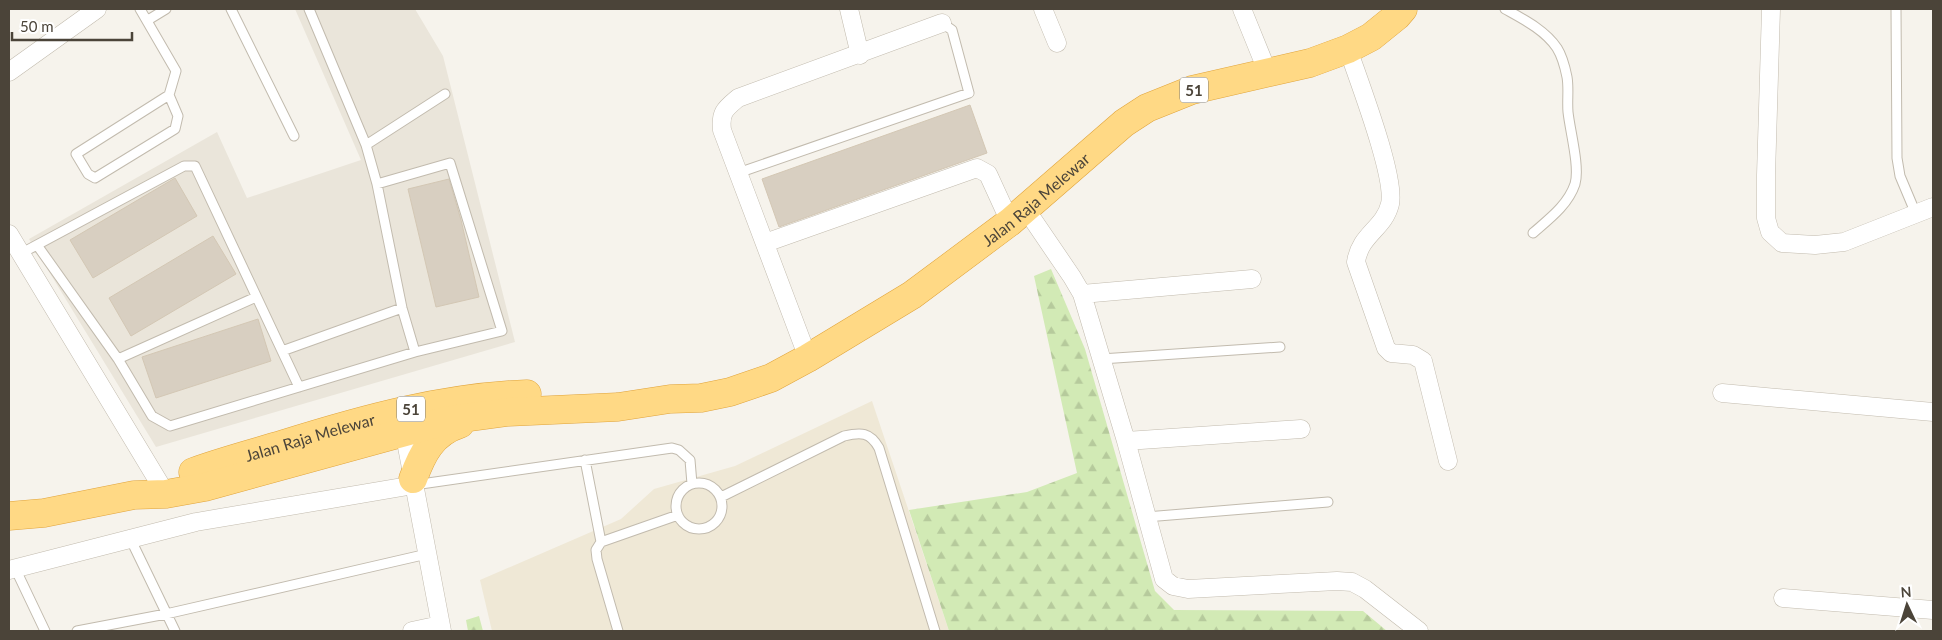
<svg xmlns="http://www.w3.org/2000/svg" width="1942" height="640" font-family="Lato,sans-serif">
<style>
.residential{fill:#eae5da}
.education{fill:#efe8d6}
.forest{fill:url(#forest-firs)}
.building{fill:#d8cfc1;stroke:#d3c7b4}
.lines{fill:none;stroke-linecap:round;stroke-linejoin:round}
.service-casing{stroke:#c2bbae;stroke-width:11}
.minor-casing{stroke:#c2bbae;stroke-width:19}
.trunk-casing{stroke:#e0a43c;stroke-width:29}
.service{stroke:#fff;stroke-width:9}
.minor{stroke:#fff;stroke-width:18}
.trunk{stroke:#ffd985;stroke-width:28}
.labels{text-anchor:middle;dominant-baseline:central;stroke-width:4.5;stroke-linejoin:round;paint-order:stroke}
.shield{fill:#fff;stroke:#817c74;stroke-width:1}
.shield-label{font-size:15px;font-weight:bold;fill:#4b4439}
.street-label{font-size:16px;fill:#4b4439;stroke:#fff}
</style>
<defs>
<pattern id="forest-firs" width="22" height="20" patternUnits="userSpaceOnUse" patternTransform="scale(1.25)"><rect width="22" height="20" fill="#d2eab5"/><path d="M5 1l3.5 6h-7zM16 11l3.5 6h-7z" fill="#b6ca9c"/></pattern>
</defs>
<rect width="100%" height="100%" fill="#f6f3ec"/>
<!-- residential -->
<path class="residential" d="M 295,9 L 415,9 L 443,56 L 515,342 L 156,447 L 29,239 L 217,132 L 247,198 L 361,160 Z"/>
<!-- education -->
<path class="education" d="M 872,401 L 949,631 L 492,631 L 480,580 L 621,519 L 654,489 L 735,466 Z"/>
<!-- forest -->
<path class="forest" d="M 1051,269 L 1085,349 L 1155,591 L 1174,610 L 1363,611 L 1387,631 L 949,631 L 909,510 L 1027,492 L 1077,473 L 1034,276 Z
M 479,616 L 483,631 L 468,631 L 466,620 Z"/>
<!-- building -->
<path class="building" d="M 970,105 L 987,153 L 779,227 L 762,179 Z
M 175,178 L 197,216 L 93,278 L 70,240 Z
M 449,179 L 461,220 L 479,297 L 436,307 L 408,189 Z
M 213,236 L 236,274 L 131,336 L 109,298 Z
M 258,319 L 271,361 L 156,398 L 142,357 Z"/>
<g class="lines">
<!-- service casing -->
<g class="service-casing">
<path id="service" d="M 140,9 L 176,71 L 169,95 L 178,116 L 175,129 L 95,178 L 88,174 L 76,154 L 169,95
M 231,9 L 294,136
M 309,9 L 366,145 L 377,184 L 402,308 L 415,352
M 1505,9 C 1523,19 1545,30 1557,48 C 1562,56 1565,67 1567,77 C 1569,88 1567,100 1568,112 C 1570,131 1580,167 1575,184 C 1568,205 1549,219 1533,233
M 1896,9 L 1897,158 L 1900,176 L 1916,214
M 148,20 L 166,9
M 366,145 L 445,94
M 738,173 L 969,93 L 952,30 L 942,23
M 37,245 L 118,359 L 152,416 L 170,426 L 415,352 L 502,331 L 450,163 L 377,184
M 20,254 L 184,166 L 195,166 L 299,387
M 282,351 L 402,308
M 118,359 L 256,297
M 1101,359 L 1280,347
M 585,460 L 601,542
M676 506a23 23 0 1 1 46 0a23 23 0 1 1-46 0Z
M 414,485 L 672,448 L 679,450 L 690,460 L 692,484
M 721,497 L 844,436 C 861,432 870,432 879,448 L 935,631
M 1146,517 L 1328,502
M 130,538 L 175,631
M 15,568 L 45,631
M 77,631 L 166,614 L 427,554
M 618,631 L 597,559 L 596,550 L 601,542 L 678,515"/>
</g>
<!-- minor casing -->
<g class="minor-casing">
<path id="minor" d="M 849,9 L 860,55
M 1043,9 L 1057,43
M 1242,9 L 1268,73
M 1771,9 L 1766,175 L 1766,218 L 1770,232 L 1782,243 L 1815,245 L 1844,242 L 1933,207
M 1348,49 C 1358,79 1396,177 1390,204 C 1384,229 1360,234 1356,262 L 1386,348 L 1391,353 L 1413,355 L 1423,361 L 1448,461
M 9,72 L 97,9
M 1025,208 L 1072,277 L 1082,294 L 1126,441 L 1164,579 L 1173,586 L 1188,589 L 1337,581 L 1352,582 L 1365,589 L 1419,631
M 9,234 L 166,494
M 765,243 L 977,168 L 988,174 L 1010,222
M 1082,294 L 1252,279
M 808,358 L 722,130 C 720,112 725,109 738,98 L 942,23
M 1722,393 L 1933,412
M 404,431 L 442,631
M 1126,441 L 1301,429
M 9,570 L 196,522 L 414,485
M 1783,598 L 1933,610
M 412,631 L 440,625"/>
</g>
<!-- trunk casing -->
<g class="trunk-casing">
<g id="trunk">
<path id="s1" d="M 193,472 C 223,461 254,453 284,444 C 364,419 444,397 527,394"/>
<path d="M 413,479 C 422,454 432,433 460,424"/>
<path id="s2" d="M 9,516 L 44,513 L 134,495 L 166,494 L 205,487 L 449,420 L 508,412 L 618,407 L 670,399 L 701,398 L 730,392 L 771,378 L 808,358 L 912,295 L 1010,222 L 1124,123 L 1147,108 L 1192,90 L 1310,63 L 1348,49 L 1371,37 L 1397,16 L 1403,9"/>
</g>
</g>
<!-- service -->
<use href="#service" class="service"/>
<!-- minor -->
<use href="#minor" class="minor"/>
<!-- trunk -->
<use href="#trunk" class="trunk"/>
</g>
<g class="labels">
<!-- shield labels -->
<g class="shield">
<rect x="1180" y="77.5" width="28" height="25" rx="4"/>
<rect x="397" y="396.5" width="28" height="25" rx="4"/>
</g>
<g class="shield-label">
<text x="1194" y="90">51</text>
<text x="411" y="409">51</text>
</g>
<!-- street labels -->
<g class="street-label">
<text stroke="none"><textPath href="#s2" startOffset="1098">Jalan Raja Melewar</textPath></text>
<text stroke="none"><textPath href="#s1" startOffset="122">Jalan Raja Melewar</textPath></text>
</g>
</g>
<!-- border -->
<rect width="1942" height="640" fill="none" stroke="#4b4439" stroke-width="20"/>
<!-- north arrow -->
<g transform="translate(1907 605) rotate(356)" stroke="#ffffff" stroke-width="4" paint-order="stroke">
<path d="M0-4L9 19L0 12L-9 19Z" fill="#4b4439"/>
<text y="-8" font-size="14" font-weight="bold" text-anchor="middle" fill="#4b4439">N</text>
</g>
<!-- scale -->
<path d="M12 32v8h120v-8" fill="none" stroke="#4b4439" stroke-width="2.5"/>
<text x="20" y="32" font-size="15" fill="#4b4439" stroke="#ffffff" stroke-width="4" paint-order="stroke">50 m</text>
</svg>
